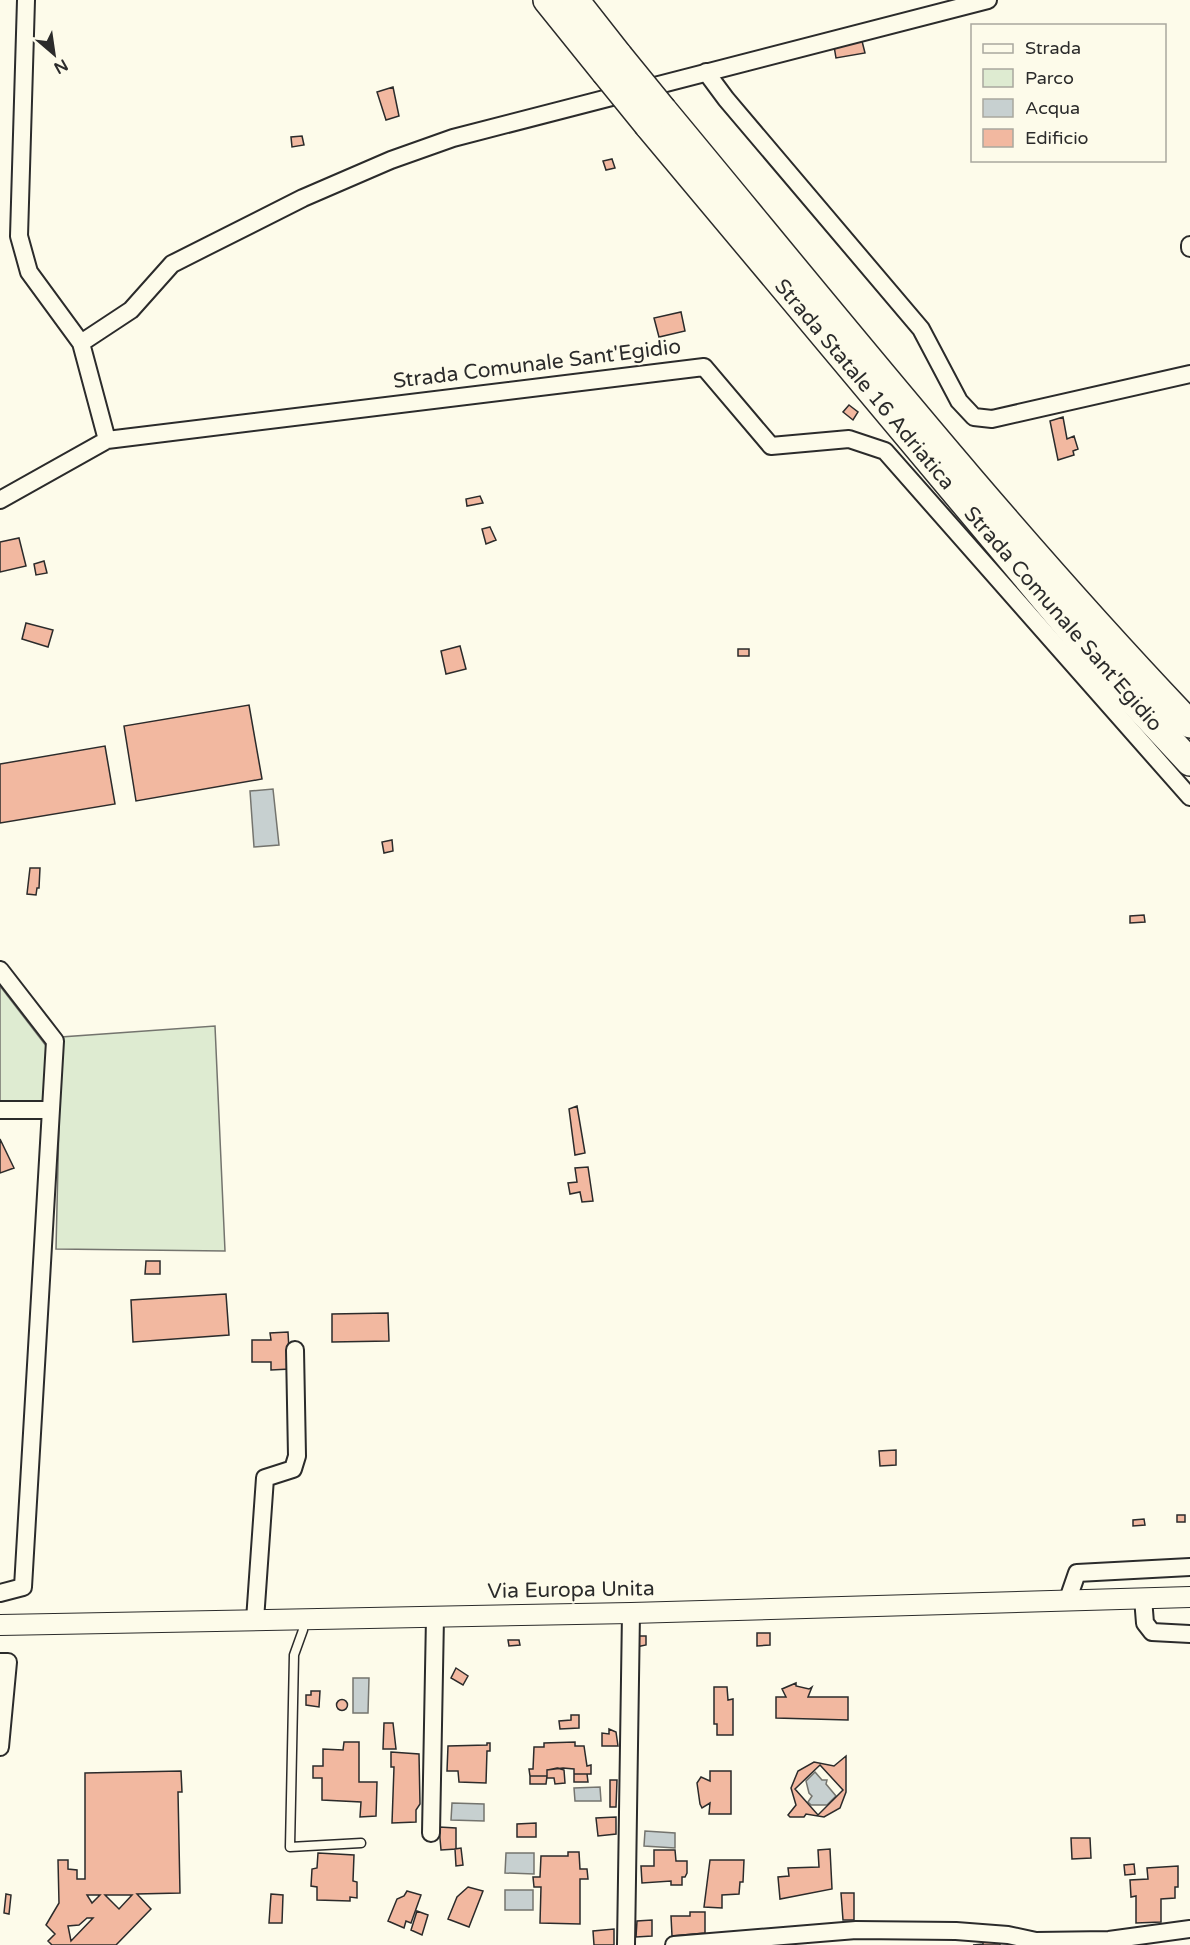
<svg xmlns="http://www.w3.org/2000/svg" width="1190" height="1945" font-family="'Varela Round',sans-serif">
<style>
.green{fill:#deebd1;stroke:#74746e;stroke-width:1.5}
.water{fill:#c7d0d0;stroke:#74746e;stroke-width:1.5}
.building{fill:#f2b8a0;stroke:#2b2b2b;stroke-width:1.5;fill-rule:evenodd}
.lines{fill:none;stroke-linecap:round;stroke-linejoin:round}
.service-casing{stroke:#2b2b2b;stroke-width:11}
.minor-casing{stroke:#2b2b2b;stroke-width:20}
.tertiary-casing{stroke:#2b2b2b;stroke-width:22}
.trunk-casing{stroke:#2b2b2b;stroke-width:30}
.service{stroke:#fdfbea;stroke-width:8}
.minor{stroke:#fdfbea;stroke-width:16}
.tertiary{stroke:#fdfbea;stroke-width:20}
.trunk{stroke:#fdfbea;stroke-width:27}
.trunk-bridge-casing{stroke:#2b2b2b;stroke-width:30;stroke-linecap:butt}
.trunk-bridge{stroke:#fdfbea;stroke-width:27}
.labels{text-anchor:middle;dominant-baseline:central;stroke-width:4.5;stroke-linejoin:round;paint-order:stroke}
.street-label{font-size:21px;fill:#2b2b2b;stroke:#fdfbea}
</style>
<rect width="100%" height="100%" fill="#fdfbea"/>
<!-- green -->
<path class="green" d="M 0,986 L 47,1047 L 44,1102 L 0,1102 Z
M 215,1026 L 225,1251 L 56,1249 L 61,1037 Z"/>
<!-- water -->
<path class="water" d="M 273,789 L 279,845 L 254,847 L 250,791 Z
M 353,1678 L 369,1678 L 368,1713 L 353,1713 Z
M 815,1772 L 822,1780 L 827,1780 L 826,1784 L 836,1796 L 827,1805 L 811,1805 L 808,1802 L 812,1796 L 809,1793 L 806,1781 Z
M 600,1787 L 601,1801 L 575,1801 L 574,1788 Z
M 452,1803 L 484,1804 L 484,1821 L 451,1820 Z
M 645,1831 L 675,1833 L 675,1848 L 644,1846 Z
M 506,1853 L 534,1853 L 534,1874 L 505,1873 Z
M 505,1890 L 533,1890 L 533,1910 L 505,1910 Z"/>
<!-- building -->
<path class="building" d="M 862,41 L 865,53 L 836,58 L 834,46 Z
M 393,87 L 399,116 L 386,120 L 377,92 Z
M 302,136 L 304,145 L 292,147 L 291,137 Z
M 612,159 L 615,168 L 606,170 L 603,161 Z
M 681,312 L 685,331 L 659,337 L 654,318 Z
M 849,405 L 858,412 L 853,420 L 843,412 Z
M 1063,417 L 1067,439 L 1074,436 L 1078,449 L 1073,451 L 1074,455 L 1058,460 L 1050,421 Z
M 480,496 L 483,503 L 467,506 L 466,499 Z
M 490,527 L 496,540 L 486,544 L 482,529 Z
M 19,538 L 26,566 L 0,572 L 0,542 Z
M 44,561 L 47,573 L 36,575 L 34,564 Z
M 26,623 L 53,630 L 48,647 L 22,639 Z
M 460,646 L 466,669 L 446,674 L 441,651 Z
M 738,649 L 749,649 L 749,656 L 738,656 Z
M 249,705 L 262,779 L 136,801 L 124,726 Z
M 105,746 L 115,804 L 0,823 L 0,764 Z
M 392,840 L 393,851 L 384,853 L 382,842 Z
M 30,868 L 40,868 L 39,888 L 37,888 L 36,895 L 27,894 Z
M 1144,915 L 1145,922 L 1130,923 L 1130,916 Z
M 577,1106 L 585,1153 L 575,1155 L 569,1109 Z
M 0,1139 L 14,1168 L 0,1173 Z
M 588,1167 L 593,1201 L 582,1202 L 580,1192 L 570,1194 L 568,1183 L 577,1182 L 575,1168 Z
M 146,1261 L 160,1261 L 160,1274 L 145,1274 Z
M 226,1294 L 229,1335 L 133,1342 L 131,1300 Z
M 388,1313 L 389,1341 L 332,1342 L 332,1314 Z
M 288,1332 L 290,1369 L 271,1370 L 271,1362 L 252,1362 L 252,1340 L 271,1340 L 270,1333 Z
M 896,1450 L 896,1465 L 880,1466 L 879,1451 Z
M 1177,1515 L 1185,1515 L 1185,1522 L 1177,1522 Z
M 1144,1519 L 1145,1525 L 1133,1526 L 1133,1520 Z
M 757,1633 L 770,1633 L 770,1645 L 757,1646 Z
M 635,1636 L 646,1636 L 646,1645 L 636,1647 Z
M 508,1640 L 519,1640 L 520,1645 L 509,1646 Z
M 456,1668 L 468,1676 L 463,1685 L 451,1678 Z
M 796,1683 L 796,1686 L 809,1689 L 812,1687 L 808,1697 L 848,1697 L 848,1720 L 776,1718 L 776,1697 L 786,1697 L 782,1689 Z
M 714,1687 L 727,1687 L 728,1700 L 733,1699 L 733,1735 L 717,1735 L 717,1724 L 714,1724 Z
M 311,1691 L 320,1691 L 319,1707 L 306,1705 L 306,1695 L 311,1695 Z
M336.5 1705a5.5 5.5 0 1 1 11 0a5.5 5.5 0 1 1-11 0Z
M 571,1715 L 579,1715 L 579,1728 L 560,1729 L 559,1721 L 571,1720 Z
M 384,1723 L 393,1723 L 396,1749 L 383,1749 Z
M 609,1729 L 616,1732 L 618,1746 L 602,1746 L 602,1733 L 609,1734 Z
M 344,1742 L 359,1742 L 359,1782 L 377,1782 L 376,1816 L 360,1817 L 361,1802 L 322,1800 L 322,1778 L 313,1778 L 313,1766 L 323,1766 L 323,1749 L 343,1750 Z
M 575,1742 L 575,1746 L 584,1746 L 587,1766 L 591,1765 L 591,1774 L 574,1774 L 574,1769 L 563,1768 L 547,1770 L 547,1776 L 530,1776 L 529,1769 L 533,1769 L 534,1747 L 544,1747 L 544,1743 Z
M 487,1743 L 490,1743 L 490,1751 L 487,1751 L 486,1783 L 459,1782 L 458,1771 L 447,1771 L 448,1746 L 487,1745 Z
M 391,1752 L 419,1754 L 420,1804 L 416,1810 L 416,1822 L 392,1823 L 394,1767 L 391,1767 Z
M 846,1756 L 846,1792 L 840,1808 L 824,1817 L 806,1814 L 804,1817 L 790,1817 L 788,1815 L 796,1805 L 791,1788 L 798,1771 L 814,1762 L 834,1766 ZM 820,1765 L 843,1790 L 818,1815 L 795,1789 Z
M 557,1768 L 564,1770 L 565,1783 L 555,1784 L 554,1778 L 547,1778 L 547,1770 Z
M 181,1771 L 182,1792 L 178,1792 L 180,1893 L 137,1894 L 151,1909 L 116,1945 L 52,1945 L 48,1941 L 55,1934 L 46,1925 L 59,1903 L 58,1860 L 68,1860 L 68,1869 L 77,1870 L 77,1879 L 85,1879 L 85,1773 ZM 87,1895 L 100,1895 L 92,1903 ZM 105,1895 L 132,1895 L 119,1909 ZM 87,1918 L 93,1918 L 71,1941 L 68,1926 L 79,1925 Z
M 710,1771 L 731,1771 L 731,1814 L 709,1814 L 710,1803 L 702,1808 L 700,1804 L 697,1783 L 701,1777 L 710,1781 Z
M 574,1774 L 587,1774 L 588,1782 L 574,1782 Z
M 530,1776 L 547,1776 L 546,1784 L 530,1784 Z
M 610,1780 L 617,1780 L 616,1807 L 610,1807 Z
M 616,1817 L 616,1834 L 598,1836 L 596,1818 Z
M 536,1823 L 536,1837 L 517,1837 L 517,1824 Z
M 439,1827 L 456,1828 L 456,1849 L 441,1850 Z
M 1071,1838 L 1090,1838 L 1091,1858 L 1072,1859 Z
M 461,1848 L 463,1865 L 456,1866 L 455,1849 Z
M 830,1849 L 832,1889 L 780,1899 L 778,1877 L 789,1876 L 788,1868 L 819,1867 L 818,1850 Z
M 654,1850 L 675,1850 L 676,1861 L 687,1861 L 687,1873 L 685,1877 L 682,1877 L 682,1885 L 671,1885 L 671,1881 L 642,1883 L 641,1866 L 654,1866 Z
M 568,1852 L 579,1852 L 580,1869 L 587,1869 L 588,1879 L 580,1879 L 580,1924 L 540,1923 L 541,1887 L 534,1887 L 533,1877 L 540,1877 L 541,1856 L 568,1856 Z
M 318,1853 L 354,1855 L 353,1881 L 357,1882 L 357,1898 L 350,1897 L 350,1901 L 317,1900 L 317,1887 L 311,1886 L 312,1869 L 317,1868 Z
M 710,1860 L 744,1860 L 743,1882 L 740,1882 L 739,1894 L 722,1895 L 722,1908 L 704,1907 Z
M 1134,1864 L 1135,1874 L 1125,1875 L 1124,1865 Z
M 1178,1866 L 1178,1887 L 1175,1887 L 1175,1898 L 1161,1899 L 1161,1922 L 1136,1923 L 1136,1896 L 1131,1897 L 1130,1880 L 1148,1879 L 1147,1868 Z
M 468,1887 L 483,1891 L 469,1927 L 448,1919 L 457,1897 Z
M 407,1891 L 421,1895 L 411,1923 L 406,1921 L 404,1928 L 388,1921 L 397,1899 L 404,1896 Z
M 841,1893 L 854,1893 L 854,1920 L 843,1920 Z
M 6,1894 L 11,1895 L 9,1914 L 4,1913 Z
M 271,1894 L 283,1895 L 282,1923 L 269,1923 Z
M 417,1911 L 428,1915 L 422,1935 L 411,1930 Z
M 690,1912 L 705,1912 L 705,1933 L 672,1936 L 671,1916 L 690,1916 Z
M 652,1920 L 652,1936 L 636,1937 L 637,1921 Z
M 614,1929 L 614,1945 L 594,1945 L 593,1931 Z
M 983,1935 L 1000,1935 L 1000,1945 L 973,1945 L 983,1944 Z"/>
<g class="lines">
<!-- service casing -->
<g class="service-casing">
<path id="service" d="M 303,1620 L 303,1630 L 294,1655 L 290,1847 L 361,1843"/>
</g>
<!-- minor casing -->
<g class="minor-casing">
<path id="minor" d="M 26,0 L 19,236 L 29,272 L 81,343
M 706,72 L 726,99 L 921,329 L 959,401 L 974,417 L 992,419 L 1190,374
M 1190,245 L 1190,248
M 107,440 L 81,343 L 131,310 L 172,264 L 303,198 L 391,160 L 453,138 L 988,0
M 0,500 L 107,440 L 704,367 L 771,446 L 849,439 L 885,451 L 1190,797
M 0,970 L 55,1041 L 23,1587 L 0,1593
M 0,1110 L 51,1110
M 1143,1598 L 1145,1623 L 1152,1632 L 1190,1634
M 1068,1599 L 1077,1573 L 1190,1567
M 255,1620 L 265,1478 L 293,1469 L 297,1456 L 295,1350
M 0,1662 L 8,1662 L 0,1747
M 431,1833 L 435,1617
M 626,1945 L 631,1613
M 674,1945 L 856,1930 L 956,1931 L 1008,1935 L 1036,1941 L 1109,1940 L 1190,1929"/>
</g>
<!-- tertiary casing -->
<g class="tertiary-casing">
<path id="tertiary" d="M 0,1625 L 631,1613 L 1190,1597"/>
</g>
<!-- trunk casing -->
<g class="trunk-casing">
<g id="trunk">
<path d="M 547,0 L 605,72"/>
<path d="M 575,0 L 619,56"/>
<path d="M 663,110 C 835,317 1004,529 1190,724"/>
<path id="s1" d="M 648,125 L 1105,671 L 1190,762"/>
</g>
</g>
<!-- service -->
<use href="#service" class="service"/>
<!-- minor -->
<use href="#minor" class="minor"/>
<!-- tertiary -->
<use href="#tertiary" class="tertiary"/>
<!-- trunk -->
<use href="#trunk" class="trunk"/>
<!-- trunk-bridge casing -->
<g class="trunk-bridge-casing">
<path id="trunk-bridge" d="M 619,56 L 663,110
M 605,72 L 648,125"/>
</g>
<!-- trunk-bridge -->
<use href="#trunk-bridge" class="trunk-bridge"/>
</g>
<g class="labels">
<!-- street labels -->
<g class="street-label">
<text transform="translate(537 364) rotate(-7)">Strada Comunale Sant'Egidio</text>
<text stroke="none"><textPath href="#s1" startOffset="338">Strada Statale 16 Adriatica</textPath></text>
<text transform="translate(1063 619) rotate(49)">Strada Comunale Sant'Egidio</text>
<text transform="translate(571 1590) rotate(-1)">Via Europa Unita</text>
</g>
</g>
<!-- legend -->
<rect x="971" y="24" width="195" height="138" fill="#fdfbea" stroke="#a9a89e" stroke-width="1.5"/>
<rect x="983" y="44" width="30" height="9" fill="#fdfbea" stroke="#a9a89e" stroke-width="1.5"/>
<text x="1025" y="54" font-size="18" fill="#2b2b2b">Strada</text>
<rect x="983" y="69" width="30" height="18" fill="#deebd1" stroke="#a9a89e" stroke-width="1.5"/>
<text x="1025" y="84" font-size="18" fill="#2b2b2b">Parco</text>
<rect x="983" y="99" width="30" height="18" fill="#c7d0d0" stroke="#a9a89e" stroke-width="1.5"/>
<text x="1025" y="114" font-size="18" fill="#2b2b2b">Acqua</text>
<rect x="983" y="129" width="30" height="18" fill="#f2b8a0" stroke="#a9a89e" stroke-width="1.5"/>
<text x="1025" y="144" font-size="18" fill="#2b2b2b">Edificio</text>
<!-- north arrow -->
<g transform="translate(54 54) rotate(151)" stroke="#fdfbea" stroke-width="4.5" paint-order="stroke">
<path d="M0-4.5L10 22L0 15L-10 22Z" fill="#2b2b2b"/>
<text y="-9" font-size="16" font-weight="bold" text-anchor="middle" fill="#2b2b2b">N</text>
</g>
</svg>
